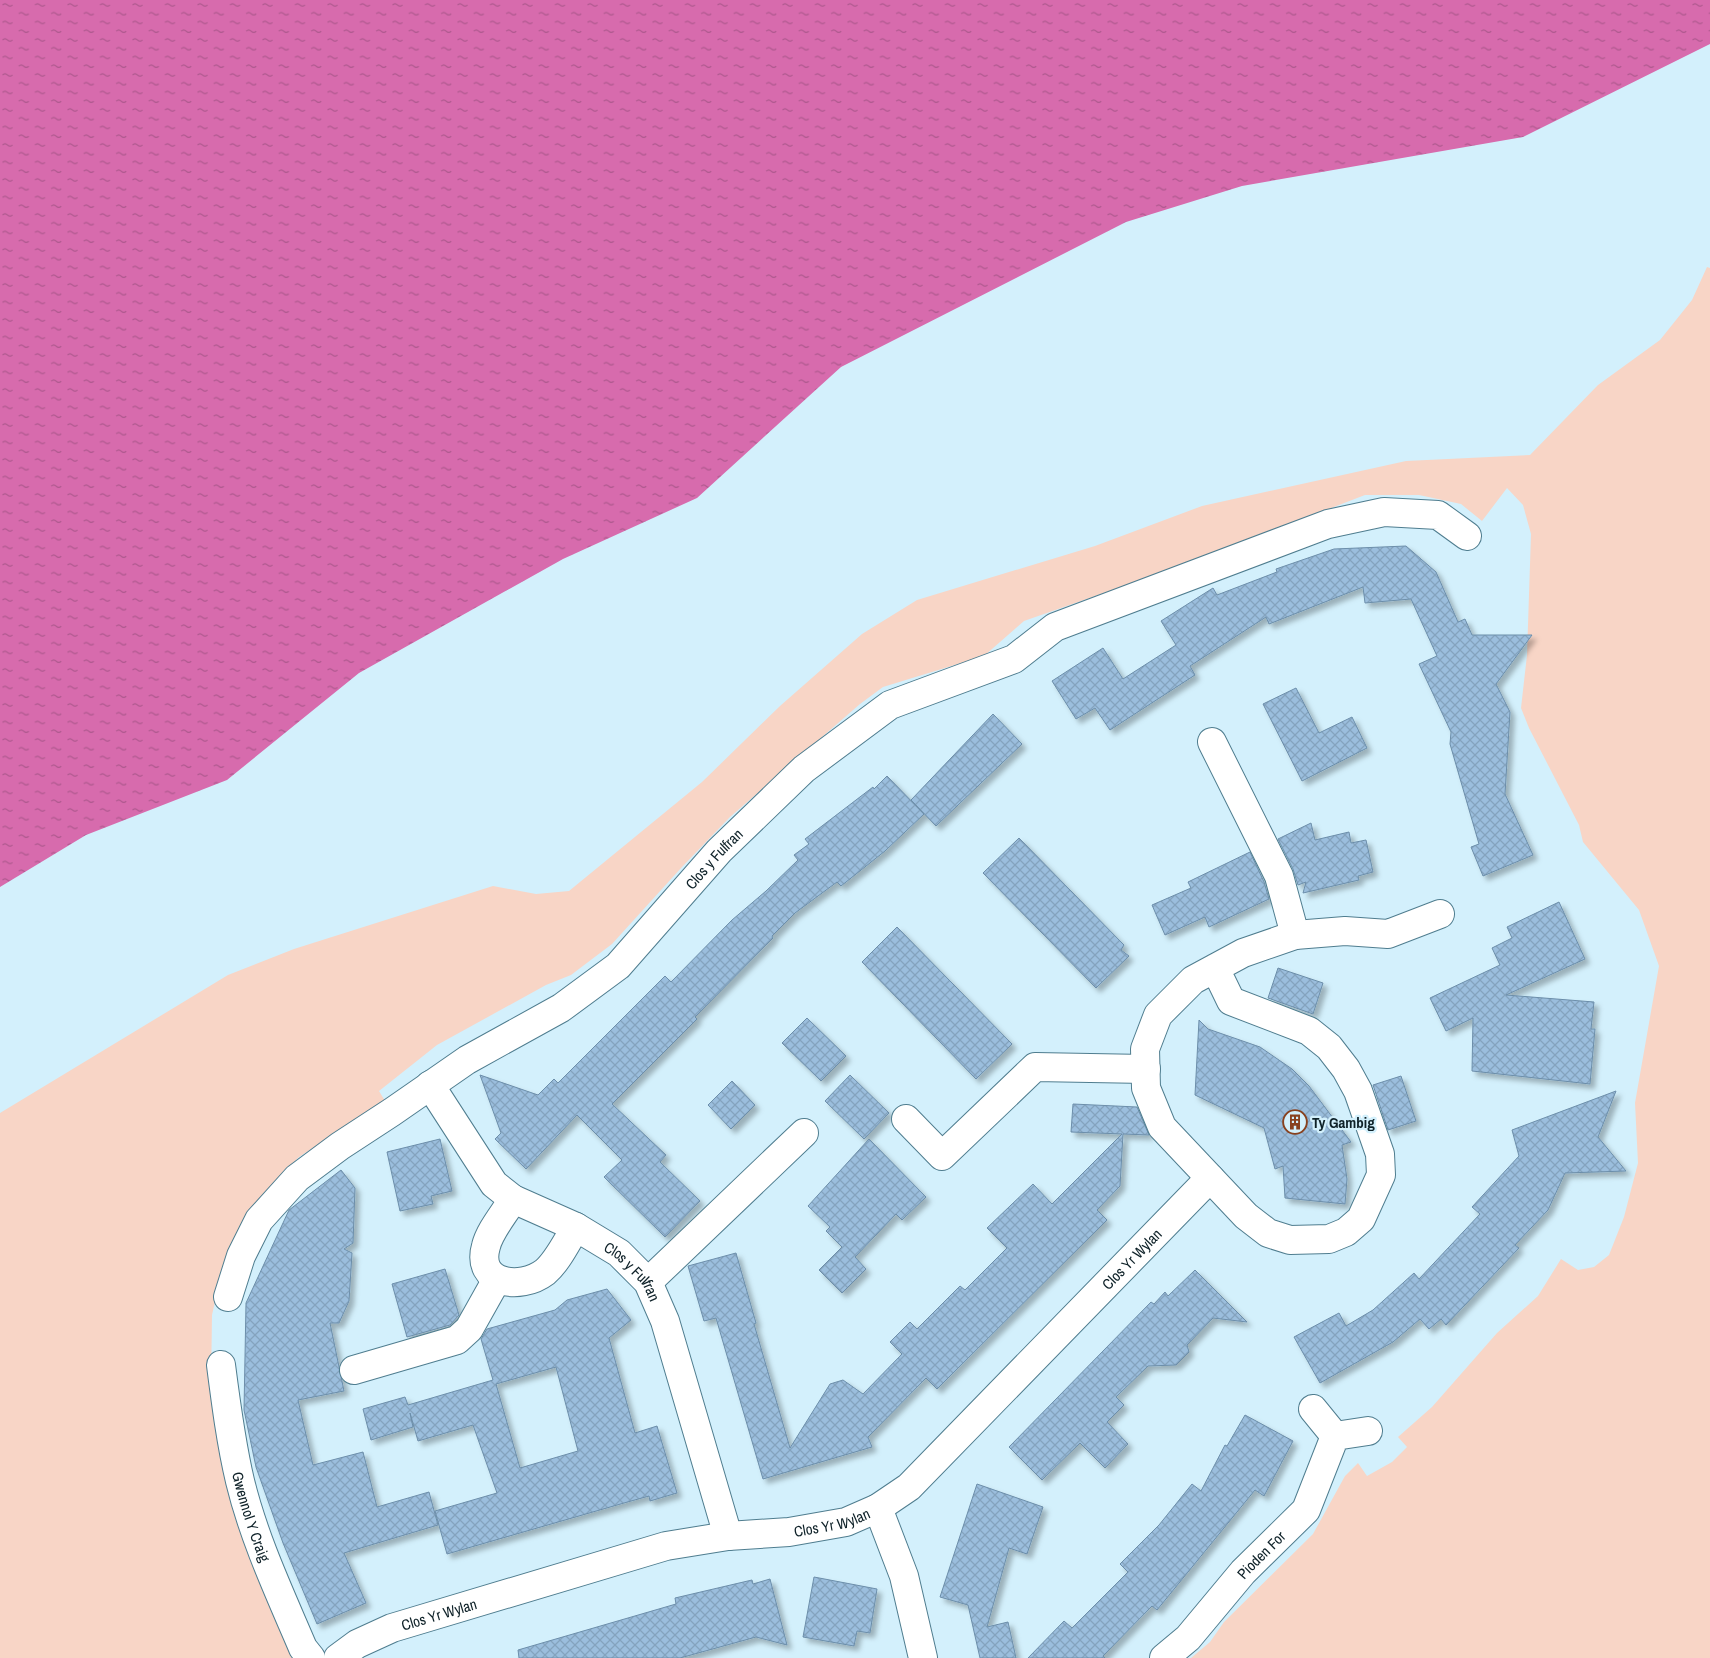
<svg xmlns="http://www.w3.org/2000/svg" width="1710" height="1658" font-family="'Archivo Narrow',sans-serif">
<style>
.grass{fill:#f8d5c6}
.water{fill:url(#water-ripples)}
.building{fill:url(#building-cross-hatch);stroke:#6c8eaa;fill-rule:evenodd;filter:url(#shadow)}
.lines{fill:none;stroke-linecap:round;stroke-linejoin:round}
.minor-casing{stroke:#4f7d8f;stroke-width:30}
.minor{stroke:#fff;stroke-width:28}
.labels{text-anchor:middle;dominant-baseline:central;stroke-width:4.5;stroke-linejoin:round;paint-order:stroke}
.street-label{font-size:15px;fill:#0e2128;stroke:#d3f0fc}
.poi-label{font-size:15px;font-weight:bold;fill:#0e2128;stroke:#d3f0fc;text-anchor:start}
</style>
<defs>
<pattern id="water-ripples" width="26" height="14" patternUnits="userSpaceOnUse" patternTransform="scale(1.25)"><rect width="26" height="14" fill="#d76bad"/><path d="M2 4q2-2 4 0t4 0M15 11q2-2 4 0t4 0" fill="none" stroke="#ad588d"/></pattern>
<pattern id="building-cross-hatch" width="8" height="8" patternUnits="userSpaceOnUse" patternTransform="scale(1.25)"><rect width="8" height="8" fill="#9bbedd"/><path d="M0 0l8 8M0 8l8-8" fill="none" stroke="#84a3be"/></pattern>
<filter id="shadow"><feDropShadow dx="4.5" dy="4.5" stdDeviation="2.5" flood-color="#0004"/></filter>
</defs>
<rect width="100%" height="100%" fill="#d3f0fc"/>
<!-- grass -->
<path class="grass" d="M 1707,267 L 1710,268 L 1710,1658 L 1191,1658 L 1210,1642 L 1224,1622 L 1313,1534 L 1345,1476 L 1358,1463 L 1367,1476 L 1392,1462 L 1407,1447 L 1398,1437 L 1432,1407 L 1497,1333 L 1538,1296 L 1561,1259 L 1578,1270 L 1594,1267 L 1609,1255 L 1624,1217 L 1638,1163 L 1635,1103 L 1659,966 L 1639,910 L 1583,842 L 1579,825 L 1529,728 L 1521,708 L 1527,655 L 1531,534 L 1523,505 L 1507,488 L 1482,521 L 1461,504 L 1419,495 L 1365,495 L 1178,567 L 1024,621 L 984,656 L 883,687 L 860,704 L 730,817 L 682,867 L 612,944 L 571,975 L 546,985 L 437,1045 L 379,1091 L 385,1101 L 299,1157 L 276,1180 L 259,1202 L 220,1280 L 212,1315 L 211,1384 L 258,1570 L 292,1658 L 0,1658 L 0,1113 L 228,975 L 294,949 L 493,886 L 536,894 L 569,891 L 702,782 L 780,706 L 862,634 L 917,600 L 1095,546 L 1202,506 L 1406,461 L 1530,455 L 1598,385 L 1660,340 L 1692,300 Z"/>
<!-- water -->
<path class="water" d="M 0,0 L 1710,0 L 1710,44 L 1523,137 L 1242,186 L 1126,222 L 841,367 L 697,498 L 563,559 L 359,673 L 227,780 L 86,835 L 0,887 Z"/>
<!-- building -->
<path class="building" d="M 1406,546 L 1436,572 L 1458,622 L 1465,619 L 1472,635 L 1532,635 L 1496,684 L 1510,712 L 1505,794 L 1533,855 L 1483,876 L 1471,847 L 1479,844 L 1450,744 L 1451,732 L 1419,664 L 1437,656 L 1411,599 L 1365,603 L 1363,587 L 1269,624 L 1266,617 L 1190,666 L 1195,675 L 1110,730 L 1095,708 L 1076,719 L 1052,681 L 1103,648 L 1123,679 L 1176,645 L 1161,621 L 1213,588 L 1217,595 L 1277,572 L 1276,569 L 1334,549 Z
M 1296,688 L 1319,733 L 1352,717 L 1367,748 L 1302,781 L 1263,704 Z
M 993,714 L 1022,744 L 936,826 L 911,800 Z
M 887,776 L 924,814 L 885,851 L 841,886 L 837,882 L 795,913 L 772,936 L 773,938 L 695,1017 L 697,1019 L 612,1104 L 666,1155 L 660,1162 L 700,1201 L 665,1237 L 604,1177 L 622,1160 L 577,1115 L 526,1169 L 495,1139 L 501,1133 L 480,1075 L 538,1095 L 554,1079 L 558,1083 L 665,976 L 671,982 L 732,920 L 766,891 L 798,860 L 794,855 L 809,844 L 805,839 L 873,787 L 874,789 Z
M 1311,823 L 1315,840 L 1349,832 L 1351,843 L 1366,840 L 1373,872 L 1358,876 L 1359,880 L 1303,893 L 1306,882 L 1298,885 L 1293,869 L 1278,839 Z
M 1019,838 L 1124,945 L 1121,950 L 1129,956 L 1096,988 L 983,873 Z
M 1250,852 L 1264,882 L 1269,899 L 1209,927 L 1205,917 L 1165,935 L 1152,905 L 1191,888 L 1188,882 Z
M 1559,902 L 1585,959 L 1506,995 L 1594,1002 L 1591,1029 L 1595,1029 L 1590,1084 L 1472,1071 L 1473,1018 L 1446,1031 L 1430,998 L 1500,965 L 1492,948 L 1512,938 L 1507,927 Z
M 897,927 L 1012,1044 L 976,1079 L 862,962 Z
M 1278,968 L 1323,983 L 1313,1014 L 1268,998 Z
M 807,1018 L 846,1056 L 821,1081 L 782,1043 Z
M 1199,1020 L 1208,1029 L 1260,1047 L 1292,1069 L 1309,1086 L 1351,1142 L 1342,1145 L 1347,1179 L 1345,1204 L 1285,1198 L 1283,1166 L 1275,1169 L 1264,1128 L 1195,1095 Z
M 850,1075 L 889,1113 L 864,1139 L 825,1101 Z
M 1401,1076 L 1416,1121 L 1388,1130 L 1373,1085 Z
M 732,1081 L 755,1105 L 731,1129 L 708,1105 Z
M 1616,1091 L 1598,1137 L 1626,1171 L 1565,1173 L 1548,1210 L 1515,1245 L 1519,1248 L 1446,1325 L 1441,1319 L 1429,1329 L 1420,1319 L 1393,1342 L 1320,1383 L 1294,1337 L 1339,1313 L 1346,1326 L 1373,1310 L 1414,1273 L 1419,1279 L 1480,1214 L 1472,1207 L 1519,1156 L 1512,1130 Z
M 1073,1104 L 1137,1107 L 1149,1135 L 1123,1134 L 1120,1186 L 1097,1210 L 1107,1220 L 937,1389 L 926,1378 L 868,1437 L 872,1447 L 763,1479 L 716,1318 L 704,1321 L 688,1266 L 736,1253 L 756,1323 L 754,1324 L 790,1448 L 830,1384 L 843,1380 L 863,1394 L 902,1354 L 890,1342 L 910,1322 L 917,1329 L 960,1286 L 965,1290 L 1007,1248 L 987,1228 L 1033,1184 L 1052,1204 L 1122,1134 L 1071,1132 Z
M 440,1139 L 452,1191 L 431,1196 L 433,1204 L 400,1211 L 387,1152 Z
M 869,1139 L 926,1197 L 902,1220 L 896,1214 L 855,1257 L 866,1269 L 842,1293 L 819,1270 L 842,1247 L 826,1231 L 830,1227 L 808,1206 Z
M 341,1170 L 355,1188 L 353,1243 L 344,1249 L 352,1253 L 349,1301 L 339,1323 L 330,1323 L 344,1391 L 298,1400 L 313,1465 L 363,1452 L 377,1507 L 429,1492 L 438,1525 L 344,1553 L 366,1603 L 317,1624 L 283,1543 L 256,1467 L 244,1410 L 246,1303 L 289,1210 Z
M 445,1269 L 459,1315 L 450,1325 L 407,1337 L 392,1284 Z
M 1195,1270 L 1247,1322 L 1213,1318 L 1187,1345 L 1189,1352 L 1176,1365 L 1148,1366 L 1116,1397 L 1124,1405 L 1107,1422 L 1128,1444 L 1105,1468 L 1080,1443 L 1042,1480 L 1009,1447 L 1151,1302 L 1154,1304 L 1165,1292 L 1168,1296 Z
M 607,1289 L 631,1320 L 609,1338 L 635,1433 L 657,1426 L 677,1493 L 650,1501 L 649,1496 L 624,1503 L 447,1554 L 435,1511 L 497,1493 L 473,1425 L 418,1441 L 410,1413 L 413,1427 L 371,1440 L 363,1409 L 405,1397 L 408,1405 L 493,1380 L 481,1339 L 487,1329 L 555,1310 L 567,1300 ZM 556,1367 L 578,1451 L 520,1468 L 496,1384 Z
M 1245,1415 L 1293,1441 L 1264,1496 L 1255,1490 L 1157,1610 L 1152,1606 L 1103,1656 L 1105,1658 L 1028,1658 L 1064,1621 L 1072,1628 L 1128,1572 L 1120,1564 L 1159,1525 L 1192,1484 L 1201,1491 L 1225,1445 L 1227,1446 Z
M 977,1484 L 1043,1507 L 1027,1554 L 1009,1548 L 987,1627 L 1008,1622 L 1016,1658 L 980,1658 L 968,1605 L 940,1597 Z
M 814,1577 L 877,1589 L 870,1633 L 857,1631 L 854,1646 L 803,1637 Z
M 770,1579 L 787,1645 L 756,1637 L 680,1658 L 519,1658 L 518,1650 L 676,1604 L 675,1598 L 752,1580 L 753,1584 Z"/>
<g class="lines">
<!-- minor casing -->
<g class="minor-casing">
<g id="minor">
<path d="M 1212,742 L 1279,876 L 1295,935"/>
<path d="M 1215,968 L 1231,1001 L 1309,1031 L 1329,1047 L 1346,1069 L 1358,1091 L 1380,1154 L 1381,1175 L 1361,1219 L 1346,1232 L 1329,1239 L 1290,1240 L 1268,1233 L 1246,1216 L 1162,1127 L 1146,1088 L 1145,1049 L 1158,1015 L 1193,980 L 1243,953 L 1295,935 L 1345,931 L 1388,934 L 1440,914"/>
<path id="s1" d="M 430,1085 L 494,1184 L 513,1199 L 576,1227 L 619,1253 L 648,1282 L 665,1321 L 728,1536"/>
<path d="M 906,1119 L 942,1156 L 1035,1067 L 1146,1069"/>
<path d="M 513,1199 C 505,1213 490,1230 486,1246 C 475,1284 520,1291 545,1272 C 558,1261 567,1241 576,1227"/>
<path d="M 648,1282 L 804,1133"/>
<path id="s2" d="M 228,1297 L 241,1256 L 259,1220 L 297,1178 L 340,1146 L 392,1112 L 467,1060 L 561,1008 L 618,966 L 719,851 L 804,769 L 890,705 L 1014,659 L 1055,627 L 1328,524 L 1384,512 L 1438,515 L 1467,536"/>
<path id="s3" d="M 221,1365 C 226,1404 231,1443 240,1481 C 254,1539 280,1594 303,1648 L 311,1658"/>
<path d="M 354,1370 L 457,1340 L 469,1329 L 497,1279"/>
<path d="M 1313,1409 L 1335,1436"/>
<path d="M 878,1508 L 904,1576 L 923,1658"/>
<path id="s4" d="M 338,1658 L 357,1644 L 392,1628 L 666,1546 L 728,1536 L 789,1532 L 846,1522 L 878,1508 L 909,1487 L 1210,1178"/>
<path id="s5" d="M 1164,1658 L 1188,1638 L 1243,1572 L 1306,1510 L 1335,1436 L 1368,1431"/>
</g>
</g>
<!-- minor -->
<use href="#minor" class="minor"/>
</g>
<!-- icons -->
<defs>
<g id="building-ring" transform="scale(1.25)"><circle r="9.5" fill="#d3f0fc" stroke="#88411f" stroke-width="1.5"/><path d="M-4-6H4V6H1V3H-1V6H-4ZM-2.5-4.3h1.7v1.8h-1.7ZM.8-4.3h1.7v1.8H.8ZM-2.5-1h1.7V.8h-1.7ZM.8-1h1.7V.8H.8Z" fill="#88411f"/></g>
</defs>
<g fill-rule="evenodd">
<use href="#building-ring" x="1295" y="1122"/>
</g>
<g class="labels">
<!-- street labels -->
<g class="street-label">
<text stroke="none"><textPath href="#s2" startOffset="669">Clos y Fulfran</textPath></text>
<text stroke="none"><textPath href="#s4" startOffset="921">Clos Yr Wylan</textPath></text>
<text stroke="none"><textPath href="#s1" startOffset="284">Clos y Fulfran</textPath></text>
<text stroke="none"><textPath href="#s3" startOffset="155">Gwennol Y Craig</textPath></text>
<text stroke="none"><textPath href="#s4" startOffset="516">Clos Yr Wylan</textPath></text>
<text stroke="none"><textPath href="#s5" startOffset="142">Pioden For</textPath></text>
<text stroke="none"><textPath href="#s4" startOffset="111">Clos Yr Wylan</textPath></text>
</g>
<!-- poi labels -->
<g class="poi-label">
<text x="1312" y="1122">Ty Gambig</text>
</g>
</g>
</svg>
